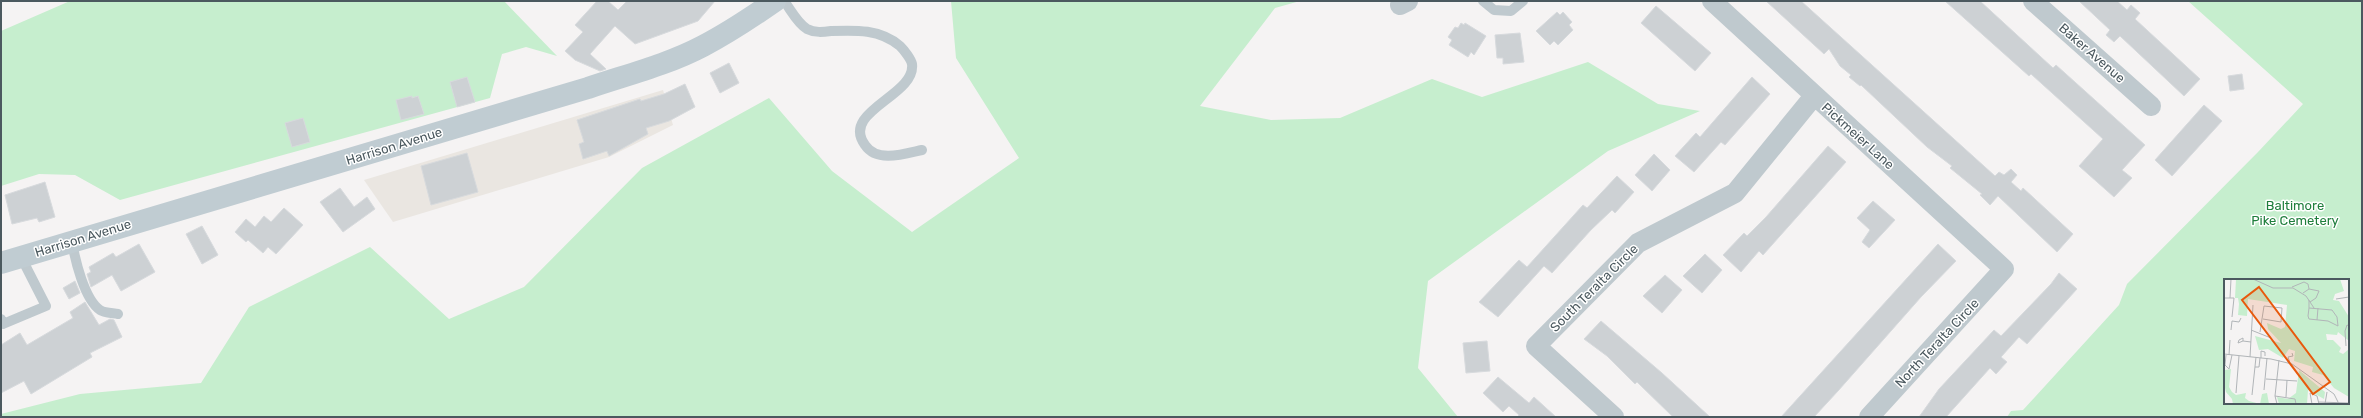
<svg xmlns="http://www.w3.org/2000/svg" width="2363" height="418" font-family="Rubik,sans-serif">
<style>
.commercial{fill:#eae6e1}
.green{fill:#c6eece;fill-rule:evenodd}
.building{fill:#cdd1d4;stroke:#d7dadd}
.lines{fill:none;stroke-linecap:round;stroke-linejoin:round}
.lane{stroke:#bfc9ce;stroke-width:10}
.street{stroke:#bfc9ce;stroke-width:20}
.secondary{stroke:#c0ccd2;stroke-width:22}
.labels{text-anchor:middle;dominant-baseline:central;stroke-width:3;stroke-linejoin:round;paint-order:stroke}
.street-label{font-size:13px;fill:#4b595f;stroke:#fff}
.park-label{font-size:13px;fill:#1f7e3c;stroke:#fff}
.inset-road{fill:none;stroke:#b1b5b8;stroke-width:1}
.view{fill:#e8590c;fill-opacity:0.15;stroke:#e8590c;stroke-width:2}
.inset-edge{fill:none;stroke:#4b595f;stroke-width:2}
</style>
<rect width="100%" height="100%" fill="#f5f3f3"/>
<!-- commercial -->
<path class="commercial" d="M 663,90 L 673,125 L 609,157 L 393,222 L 364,180 Z"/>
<!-- green -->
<path class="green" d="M 70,1 L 504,1 L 557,56 L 526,47 L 502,54 L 490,98 L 120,200 L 75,175 L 39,174 L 1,186 L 1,31 Z
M 951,1 L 1300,1 L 1275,8 L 1200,106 L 1271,120 L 1340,118 L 1432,79 L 1482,97 L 1588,62 L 1658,104 L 1700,111 L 1608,151 L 1428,281 L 1418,368 L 1458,417 L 1,417 L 1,414 L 80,394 L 201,383 L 249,307 L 370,247 L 449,319 L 524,287 L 642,168 L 769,98 L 832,171 L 912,232 L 1019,158 L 956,58 Z
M 2188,1 L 2362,1 L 2362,417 L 2007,417 L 2011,411 L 2023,410 L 2119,305 L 2127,284 L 2258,152 L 2303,104 ZM 2225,280 L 2348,280 L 2348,403 L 2225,403 Z"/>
<!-- building -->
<path class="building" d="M 597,1 L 608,1 L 618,10 L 627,1 L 715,1 L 698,21 L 635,44 L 615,26 L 590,54 L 606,69 L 600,71 L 575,60 L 565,51 L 583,32 L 575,25 Z
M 1766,1 L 1801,1 L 1995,176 L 1999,172 L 2004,175 L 2011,169 L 2017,175 L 2011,182 L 2021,191 L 2023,188 L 2073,234 L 2057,252 L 1998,196 L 1990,205 L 1980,195 L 1982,194 L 1950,168 L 1952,166 L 1927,147 L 1861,85 L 1860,86 L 1849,77 L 1851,75 L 1840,66 L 1829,49 L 1824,54 Z
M 1945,1 L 1980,1 L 2053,68 L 2056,65 L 2145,145 L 2122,170 L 2132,178 L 2114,197 L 2079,166 L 2103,139 L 2031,74 L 2029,76 Z
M 2079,1 L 2117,1 L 2127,10 L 2131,5 L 2140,13 L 2135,19 L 2200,79 L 2184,96 L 2120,36 L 2114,42 L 2106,35 L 2110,30 Z
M 1656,6 L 1711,53 L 1695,71 L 1641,23 Z
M 1557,12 L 1560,15 L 1563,12 L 1572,22 L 1569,25 L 1573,30 L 1558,45 L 1554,41 L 1550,45 L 1536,31 Z
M 1461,23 L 1464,25 L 1465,23 L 1486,36 L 1474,55 L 1471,52 L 1468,57 L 1449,45 L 1452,40 L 1448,37 L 1455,27 L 1458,28 Z
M 1520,33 L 1524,62 L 1503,64 L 1503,58 L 1497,58 L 1495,35 Z
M 729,63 L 739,83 L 720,93 L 710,73 Z
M 2242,74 L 2244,89 L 2230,91 L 2228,76 Z
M 467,77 L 475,102 L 457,107 L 450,82 Z
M 1752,77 L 1770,94 L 1725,145 L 1721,142 L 1694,172 L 1675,156 L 1696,133 L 1700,137 Z
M 685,84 L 695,107 L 669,121 L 646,128 L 648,134 L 609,156 L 607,151 L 583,159 L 579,144 L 584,142 L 577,120 L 640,99 L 641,101 L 664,94 Z
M 412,96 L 412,98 L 418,96 L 424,114 L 401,120 L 396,100 Z
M 2204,105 L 2222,121 L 2172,176 L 2155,160 Z
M 303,118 L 310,142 L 292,147 L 285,123 Z
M 1828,146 L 1846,162 L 1763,255 L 1759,251 L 1741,272 L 1723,255 L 1744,233 L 1747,236 L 1766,217 Z
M 467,153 L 478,192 L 431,205 L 421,166 Z
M 1654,154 L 1670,170 L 1652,191 L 1635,175 Z
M 1617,176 L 1634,192 L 1615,213 L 1612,210 L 1591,230 L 1552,273 L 1544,266 L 1498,317 L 1479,302 L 1519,260 L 1527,267 L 1583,205 L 1587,208 Z
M 45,182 L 55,217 L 39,222 L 37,218 L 12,224 L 5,195 Z
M 340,188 L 354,207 L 367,197 L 375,209 L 343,232 L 320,202 Z
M 1873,201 L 1895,220 L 1869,248 L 1862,242 L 1870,230 L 1857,218 Z
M 284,208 L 303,225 L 276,254 L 268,247 L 263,253 L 248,240 L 246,242 L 235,232 L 246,219 L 255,227 L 264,216 L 271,222 Z
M 202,226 L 218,255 L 202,264 L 186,234 Z
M 139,244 L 155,272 L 121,291 L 112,275 L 91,287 L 87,274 L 91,272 L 89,267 L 113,253 L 116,257 Z
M 1938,244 L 1956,261 L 1921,297 L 1838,391 L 1814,417 L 1781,417 Z
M 1705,254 L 1722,270 L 1702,293 L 1683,276 Z
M 2059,273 L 2077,289 L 2027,344 L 2019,337 L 2001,357 L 2007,362 L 1996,374 L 1990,368 L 1946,417 L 1919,417 L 1939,389 L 1994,330 L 2001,336 L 2051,284 Z
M 1665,275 L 1682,290 L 1662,313 L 1643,296 Z
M 75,281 L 80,293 L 69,299 L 63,288 Z
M 85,302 L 99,325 L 110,319 L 114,320 L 122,337 L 90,353 L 92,357 L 31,394 L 24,381 L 1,393 L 1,345 L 20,333 L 27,345 L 73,318 L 70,312 Z
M 1601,321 L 1662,373 L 1710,417 L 1673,417 L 1637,382 L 1635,384 L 1607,356 L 1584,339 Z
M 1487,341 L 1490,371 L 1466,373 L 1463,343 Z
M 1498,377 L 1529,403 L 1534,397 L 1556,417 L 1517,417 L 1519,415 L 1509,406 L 1503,412 L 1483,393 Z"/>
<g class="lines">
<!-- lane -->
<path class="lane" d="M 784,1 C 791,10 797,23 807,29 C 815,33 823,32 831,31 C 856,30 880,29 900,46 C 904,50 911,59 912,64 C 916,96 840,111 865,145 C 877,163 904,154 922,150
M 1483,1 L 1494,10 L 1511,11 L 1523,1
M 72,242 C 75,259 84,299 100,310 C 104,313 113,313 118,314
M 1,319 L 3,324 L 46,306 L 21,257"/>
<!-- street -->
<path class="street" d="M 1712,1 L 2004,269 L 1869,417
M 2033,1 L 2151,106
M 1400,5 L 1408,1
M 1614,417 L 1536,346 L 1638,243 L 1735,193 L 1814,96"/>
<!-- secondary -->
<path class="secondary" d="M 1,263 L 588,88 C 626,75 667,65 703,46 C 728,33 752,17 775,1"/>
</g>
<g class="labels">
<!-- street labels -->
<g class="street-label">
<text transform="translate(2092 53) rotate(41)">Baker Avenue</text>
<text transform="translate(1858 136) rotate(42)">Pickmeier Lane</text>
<text transform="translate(394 146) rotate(-17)">Harrison Avenue</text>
<text transform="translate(83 238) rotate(-17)">Harrison Avenue</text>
<text transform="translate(1594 288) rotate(-45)">South Teralta Circle</text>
<text transform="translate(1937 343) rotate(-47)">North Teralta Circle</text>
</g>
<!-- park labels -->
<g class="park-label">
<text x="2295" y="205">Baltimore<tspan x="2295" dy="15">Pike Cemetery</tspan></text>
</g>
</g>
<!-- overview -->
<g transform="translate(2224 279)">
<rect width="125" height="125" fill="#f5f3f3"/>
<path d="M 12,0 L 116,0 L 120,12 L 111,15 L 109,21 L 115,22 L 125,38 L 125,62 L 114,53 L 113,56 L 102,55 L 103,61 L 109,61 L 117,69 L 115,73 L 119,75 L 125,70 L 125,118 L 110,109 L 99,96 L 88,93 L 89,88 L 70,82 L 71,72 L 65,70 L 59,79 L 44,70 L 35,71 L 31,57 L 57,64 L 44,50 L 43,44 L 57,50 L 61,48 L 63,26 L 24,20 L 23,37 L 14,36 L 15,25 L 14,19 L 11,19 ZM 7,90 L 5,108 L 8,113 L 12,116 L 22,114 L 21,119 L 25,122 L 36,125 L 38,115 L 43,114 L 45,125 L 9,125 L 8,120 L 2,113 L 0,105 L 1,91 ZM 75,91 L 101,113 L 100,120 L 84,111 L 83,125 L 55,125 L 53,118 L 64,120 L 72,114 Z" fill="#c6eece"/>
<path class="inset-road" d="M 29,0 L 49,9 L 69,9 L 82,17 L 90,29M 68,8 L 80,3 L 84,5 L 85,10M 79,14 L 85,10 L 95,12 L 92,19 L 86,23M 0,19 L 10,19 L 8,38M 6,19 L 7,0M 112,20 L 125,18M 85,29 L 108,31 L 113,38 L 114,47 L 104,42 L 85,40 L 84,37 L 85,29 L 85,21M 93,41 L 94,29M 7,51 L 8,42 L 15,43 L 17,39M 27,51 L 47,59M 36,53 L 40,27 L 58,29 L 57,43 L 39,40M 19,62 L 14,64 L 15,61 L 19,59 L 19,62 L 27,63M 122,67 L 121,52 L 123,46 L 125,47M 0,75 L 47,80 L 68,85 L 110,115 L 115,125M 2,76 L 1,86 L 5,90 L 8,76M 5,76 L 6,61M 26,78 L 29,26M 37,79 L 37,72 L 41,73 L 41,77M 66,84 L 64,78 L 69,77 L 68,74M 31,88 L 35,88 L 36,79M 42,100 L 73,102M 40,111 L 43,79M 12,114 L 15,77M 28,116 L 32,78M 51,117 L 71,120 L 72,125M 62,118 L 63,101M 94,123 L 125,124M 53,125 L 51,117 L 55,81M 88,125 L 86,114 L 93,117 L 95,125M 101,125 L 103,113"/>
<path class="view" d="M 35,8 L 106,103 L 89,115 L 18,21 Z"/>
<rect width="125" height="125" class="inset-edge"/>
</g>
<!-- border -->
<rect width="2363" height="418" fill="none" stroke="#4b595f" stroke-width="4"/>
</svg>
